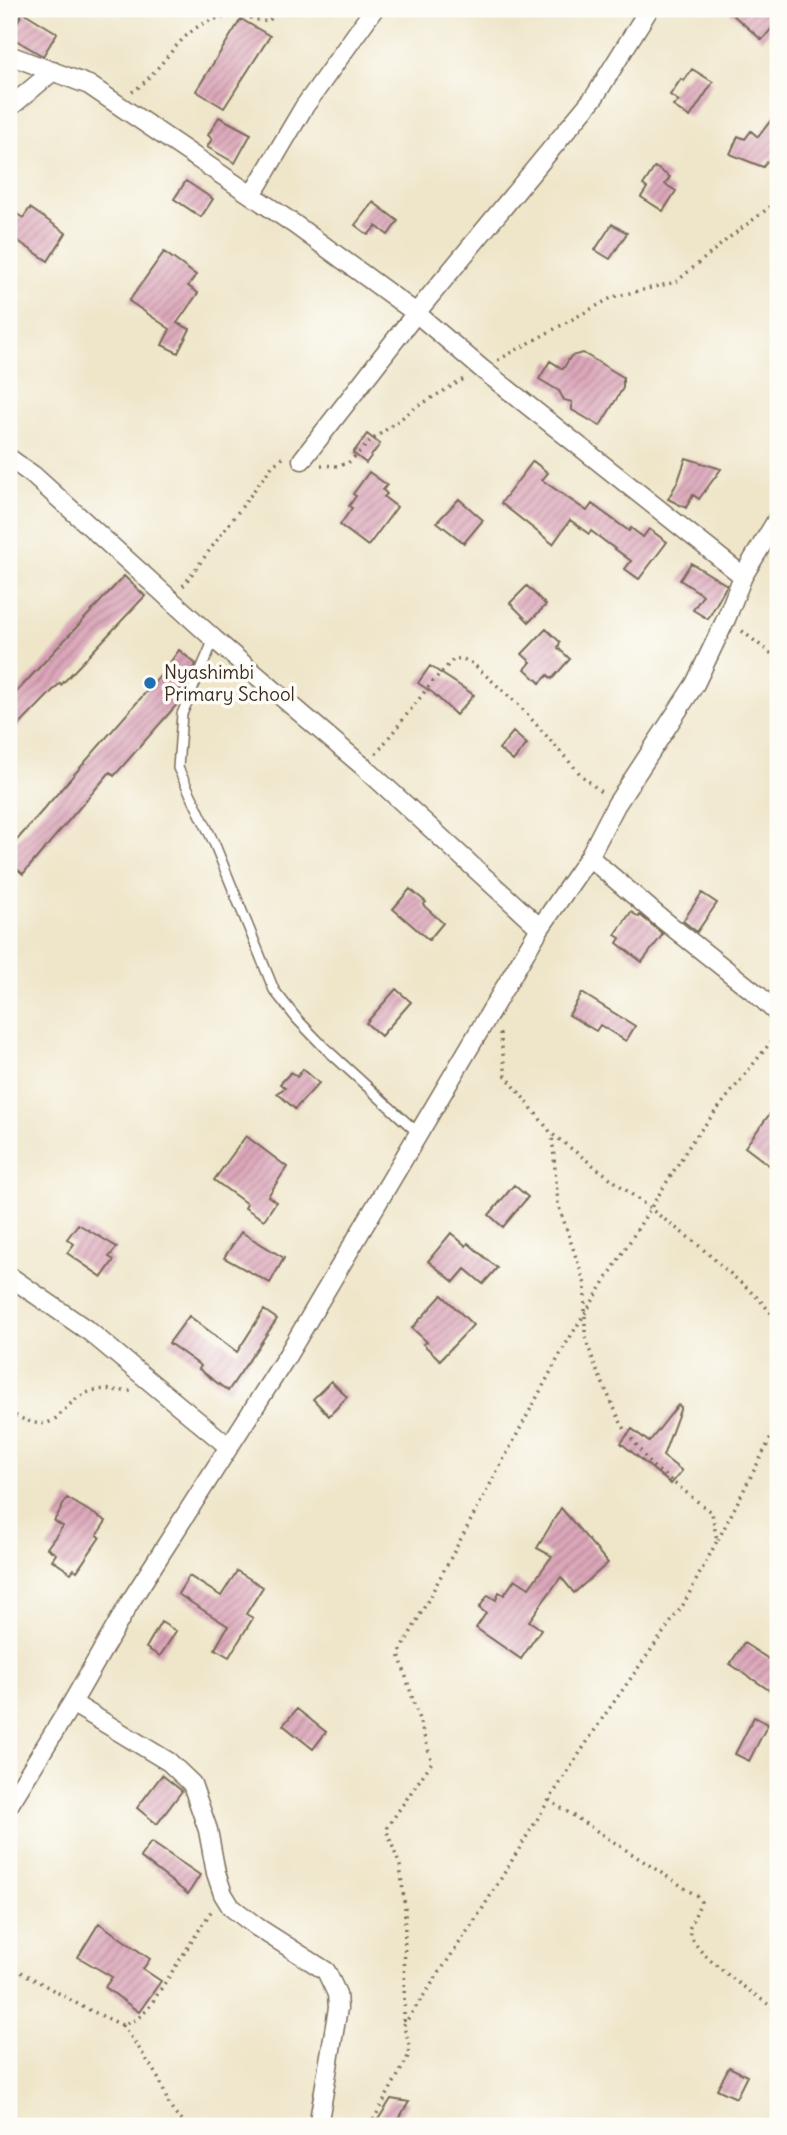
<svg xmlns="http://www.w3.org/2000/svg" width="787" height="2135" font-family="Delius,sans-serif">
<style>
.building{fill:url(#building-hatch)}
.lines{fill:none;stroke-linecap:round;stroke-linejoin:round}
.lane-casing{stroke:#7a6c5a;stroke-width:12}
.street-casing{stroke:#7a6c5a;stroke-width:21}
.path{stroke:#7a6c5a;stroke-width:3.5;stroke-dasharray:2 5;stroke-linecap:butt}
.lane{stroke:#fff;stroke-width:9}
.street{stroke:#fff;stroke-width:18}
.poi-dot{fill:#1f6fb2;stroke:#fdfcf7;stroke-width:2.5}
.labels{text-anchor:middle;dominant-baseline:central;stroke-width:7;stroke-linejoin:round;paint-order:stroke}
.poi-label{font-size:19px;fill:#3b2a1e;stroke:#fdfcf7;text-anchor:start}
</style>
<defs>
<pattern id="building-hatch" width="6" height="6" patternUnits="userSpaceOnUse" patternTransform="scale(1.75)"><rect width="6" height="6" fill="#dca7ba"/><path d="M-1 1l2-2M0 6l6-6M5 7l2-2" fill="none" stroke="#b48897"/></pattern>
</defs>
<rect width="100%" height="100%" fill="#fdfcf7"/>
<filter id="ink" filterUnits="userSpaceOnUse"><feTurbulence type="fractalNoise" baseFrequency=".0143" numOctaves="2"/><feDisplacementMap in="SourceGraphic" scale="14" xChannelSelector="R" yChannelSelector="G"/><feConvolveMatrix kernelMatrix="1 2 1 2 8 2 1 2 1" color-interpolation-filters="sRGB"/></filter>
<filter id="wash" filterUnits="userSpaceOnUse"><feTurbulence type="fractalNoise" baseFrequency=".00686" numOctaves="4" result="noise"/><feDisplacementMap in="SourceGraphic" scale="28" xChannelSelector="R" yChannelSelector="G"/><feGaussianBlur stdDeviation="1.57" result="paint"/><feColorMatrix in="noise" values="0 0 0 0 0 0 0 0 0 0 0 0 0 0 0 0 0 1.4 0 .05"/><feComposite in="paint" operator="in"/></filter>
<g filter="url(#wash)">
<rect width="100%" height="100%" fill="#efe6ca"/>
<g id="blocks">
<!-- building -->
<path class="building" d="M 726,9 L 778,9 L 778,21 L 762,40 Z
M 23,12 L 57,33 L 43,56 L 9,36 Z
M 241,19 L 270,36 L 224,108 L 196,91 Z
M 692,69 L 713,82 L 690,117 L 673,106 L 679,101 L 670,95 L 681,79 L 684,81 Z
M 778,111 L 778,148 L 763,167 L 730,154 L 738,136 L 745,139 L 751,131 L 758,137 Z
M 219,117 L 251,134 L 235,163 L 207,147 L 212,139 L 208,135 Z
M 655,167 L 670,177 L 665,184 L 676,191 L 663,211 L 641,197 L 647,188 L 643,185 Z
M 186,181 L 213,199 L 201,217 L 174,199 Z
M 373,202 L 398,221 L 388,235 L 376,226 L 368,235 L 355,225 Z
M 30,208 L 66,233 L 48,261 L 9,235 L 9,226 L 17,214 L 23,218 Z
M 612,224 L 627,233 L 610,259 L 595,250 Z
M 164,252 L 196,275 L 188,286 L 198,293 L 177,323 L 190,329 L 178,353 L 162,345 L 170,329 L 129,301 Z
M 583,353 L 623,377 L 623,388 L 600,426 L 572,410 L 572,402 L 564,400 L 559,391 L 539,379 L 550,361 L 563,369 L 571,356 Z
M 367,434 L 380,444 L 366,463 L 353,453 Z
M 686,458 L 721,469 L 699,499 L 693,495 L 686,508 L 668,499 L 678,481 Z
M 533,461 L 548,473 L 542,480 L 587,511 L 592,504 L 629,531 L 631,528 L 643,537 L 649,529 L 667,542 L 639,579 L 625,569 L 631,561 L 591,531 L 589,534 L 570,520 L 553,544 L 501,503 Z
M 369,472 L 387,485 L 383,490 L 387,494 L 384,497 L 397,507 L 368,546 L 340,525 L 352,508 L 349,506 L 356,496 L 353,494 Z
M 459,499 L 483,520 L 464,543 L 437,522 Z
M 691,563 L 727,585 L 708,619 L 693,610 L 703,595 L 680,580 Z
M 124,576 L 145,596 L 61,685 L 60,683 L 9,736 L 9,700 Z
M 527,586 L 546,605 L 529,622 L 510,603 Z
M 546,629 L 560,642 L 558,648 L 570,659 L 552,679 L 548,675 L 540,683 L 525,669 L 531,662 L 522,654 Z
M 179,650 L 196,664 L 190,677 L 176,695 L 181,699 L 180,701 L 114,776 L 110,772 L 23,874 L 9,862 L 9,849 L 161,675 Z
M 430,666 L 474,695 L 456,715 L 433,693 L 418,683 Z
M 513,732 L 527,744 L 513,761 L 499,749 Z
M 410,889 L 426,902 L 423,905 L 443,923 L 429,940 L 393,909 Z
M 702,893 L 717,903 L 697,932 L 683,921 Z
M 631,912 L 639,917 L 640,915 L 663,934 L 642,962 L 617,943 L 620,938 L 615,935 Z
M 396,989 L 411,1002 L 381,1036 L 366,1023 Z
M 582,993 L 635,1026 L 626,1041 L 600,1025 L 596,1031 L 569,1015 Z
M 303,1069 L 319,1083 L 295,1109 L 277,1093 L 285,1088 L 280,1084 L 291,1072 L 297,1077 Z
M 778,1103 L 778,1172 L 745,1147 Z
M 246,1136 L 287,1167 L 268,1196 L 276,1202 L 264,1220 L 245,1208 L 247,1204 L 214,1180 Z
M 514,1185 L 528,1197 L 503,1227 L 489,1215 Z
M 78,1224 L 117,1247 L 109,1257 L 114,1260 L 102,1277 L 67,1253 L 74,1244 L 67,1239 Z
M 241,1232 L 284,1258 L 270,1283 L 224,1258 Z
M 451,1233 L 466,1246 L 468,1243 L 497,1268 L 483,1284 L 465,1269 L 454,1282 L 428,1261 Z
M 442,1295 L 473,1325 L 440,1360 L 423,1344 L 427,1342 L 412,1328 Z
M 264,1310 L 277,1319 L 228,1391 L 199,1369 L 201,1366 L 169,1343 L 189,1316 L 237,1352 Z
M 331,1381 L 347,1397 L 329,1416 L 313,1399 Z
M 678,1405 L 681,1407 L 663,1456 L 682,1471 L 671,1484 L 621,1443 L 632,1429 L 649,1442 Z
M 67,1498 L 106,1521 L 97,1535 L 100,1537 L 77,1571 L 74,1569 L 71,1573 L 52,1560 L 56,1554 L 47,1548 L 63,1526 L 54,1521 Z
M 561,1508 L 608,1563 L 574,1593 L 561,1577 L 529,1621 L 541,1629 L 521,1659 L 476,1628 L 486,1613 L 479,1608 L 488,1595 L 496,1600 L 499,1592 L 504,1595 L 515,1579 L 529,1588 L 552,1556 L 537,1548 Z
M 237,1571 L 263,1587 L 246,1614 L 253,1618 L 229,1657 L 215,1649 L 228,1626 L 178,1594 L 189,1576 L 221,1596 Z
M 161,1622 L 176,1631 L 160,1656 L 146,1648 Z
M 744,1643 L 778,1665 L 778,1683 L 772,1692 L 730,1664 Z
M 297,1709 L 326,1732 L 313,1749 L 283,1725 Z
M 754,1717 L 768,1724 L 749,1761 L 735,1754 Z
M 162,1775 L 182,1791 L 157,1824 L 137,1808 Z
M 151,1842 L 200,1875 L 188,1894 L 140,1857 Z
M 99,1923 L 150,1959 L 143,1969 L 161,1981 L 139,2012 L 105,1987 L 112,1977 L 78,1957 Z
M 729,2067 L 747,2076 L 736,2098 L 717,2089 Z
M 391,2099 L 409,2102 L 394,2126 L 374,2126 Z"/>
</g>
</g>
<g filter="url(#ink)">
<use href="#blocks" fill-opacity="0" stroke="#7a6c5a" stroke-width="2"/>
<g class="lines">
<!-- lane casing -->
<g class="lane-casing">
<path id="lane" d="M 214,639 L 182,714 L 178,768 L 215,845 L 274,990 L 297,1019 L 324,1047 L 419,1134"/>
</g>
<!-- street casing -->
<g class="street-casing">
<path id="street" d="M 9,55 L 89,85 L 294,224 L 416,313 L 482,369 L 743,576
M 9,108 L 53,71
M 252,195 L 304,107 L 374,9
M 9,458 L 33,475 L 214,639 L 365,768 L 540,928
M 302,460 L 416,313 L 595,96 L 649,9
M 589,857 L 657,915 L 758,995 L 778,1014
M 9,1276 L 90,1332 L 229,1447
M 72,1703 L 169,1762 L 192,1784 L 208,1830 L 216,1873 L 223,1894 L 231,1907 L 257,1927 L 326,1971 L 337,1994 L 338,2008 L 318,2126
M 9,1805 L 72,1703 L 130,1602 L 287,1356 L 540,928 L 589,857 L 616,805 L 695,684 L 726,619 L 743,576 L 778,518"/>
</g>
<!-- path -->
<path class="path" d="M 132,92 C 163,72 181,24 220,18 C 229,17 240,15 248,17 C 256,19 261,22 269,21 L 278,9
M 498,360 L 613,297 L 676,282 L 730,237 L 778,201
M 321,465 L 337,466 L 348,463 L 372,440 L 418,406 L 464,379
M 183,586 L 273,465 L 283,458
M 742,631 L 778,659
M 376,754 L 433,681 L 454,659 L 463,659 L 472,663 L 519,705 L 581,775 L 601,792
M 500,1033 L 506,1076 L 552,1134 L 697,1244 L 759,1299 L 778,1321
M 9,1412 C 63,1443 54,1403 92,1391 C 104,1387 119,1392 131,1391
M 718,1540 L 778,1424
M 549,1800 L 697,1896 L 701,1902 L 689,1929 C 689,1953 759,1996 778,2012
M 9,1965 L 83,2007 L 122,2025 L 137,2019 L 148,2009 L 212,1910
M 404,2021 L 405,1908 L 400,1866 L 386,1829 L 432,1762 L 399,1654 L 564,1347 L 693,1140 L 778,1033
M 122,2025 C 135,2042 146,2058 157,2076 C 170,2100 164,2107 188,2126
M 370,2126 L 407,2059 C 412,2045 408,2039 403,2026 L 481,1911 L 549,1800 L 604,1716 L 683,1605 L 717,1541 L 712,1513 L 650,1464 L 622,1425 L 597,1371 L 585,1337 L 585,1284 L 558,1204 L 552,1134"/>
<!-- lane -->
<use href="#lane" class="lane"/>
<!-- street -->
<use href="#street" class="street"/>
</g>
</g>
<!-- markers -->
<circle class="poi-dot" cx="150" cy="683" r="7"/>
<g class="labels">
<!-- poi labels -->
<g class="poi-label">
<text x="164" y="672">Nyashimbi<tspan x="164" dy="22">Primary School</tspan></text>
</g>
</g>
<!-- margin -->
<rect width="787" height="2135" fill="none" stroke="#fdfcf7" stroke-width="35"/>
</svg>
